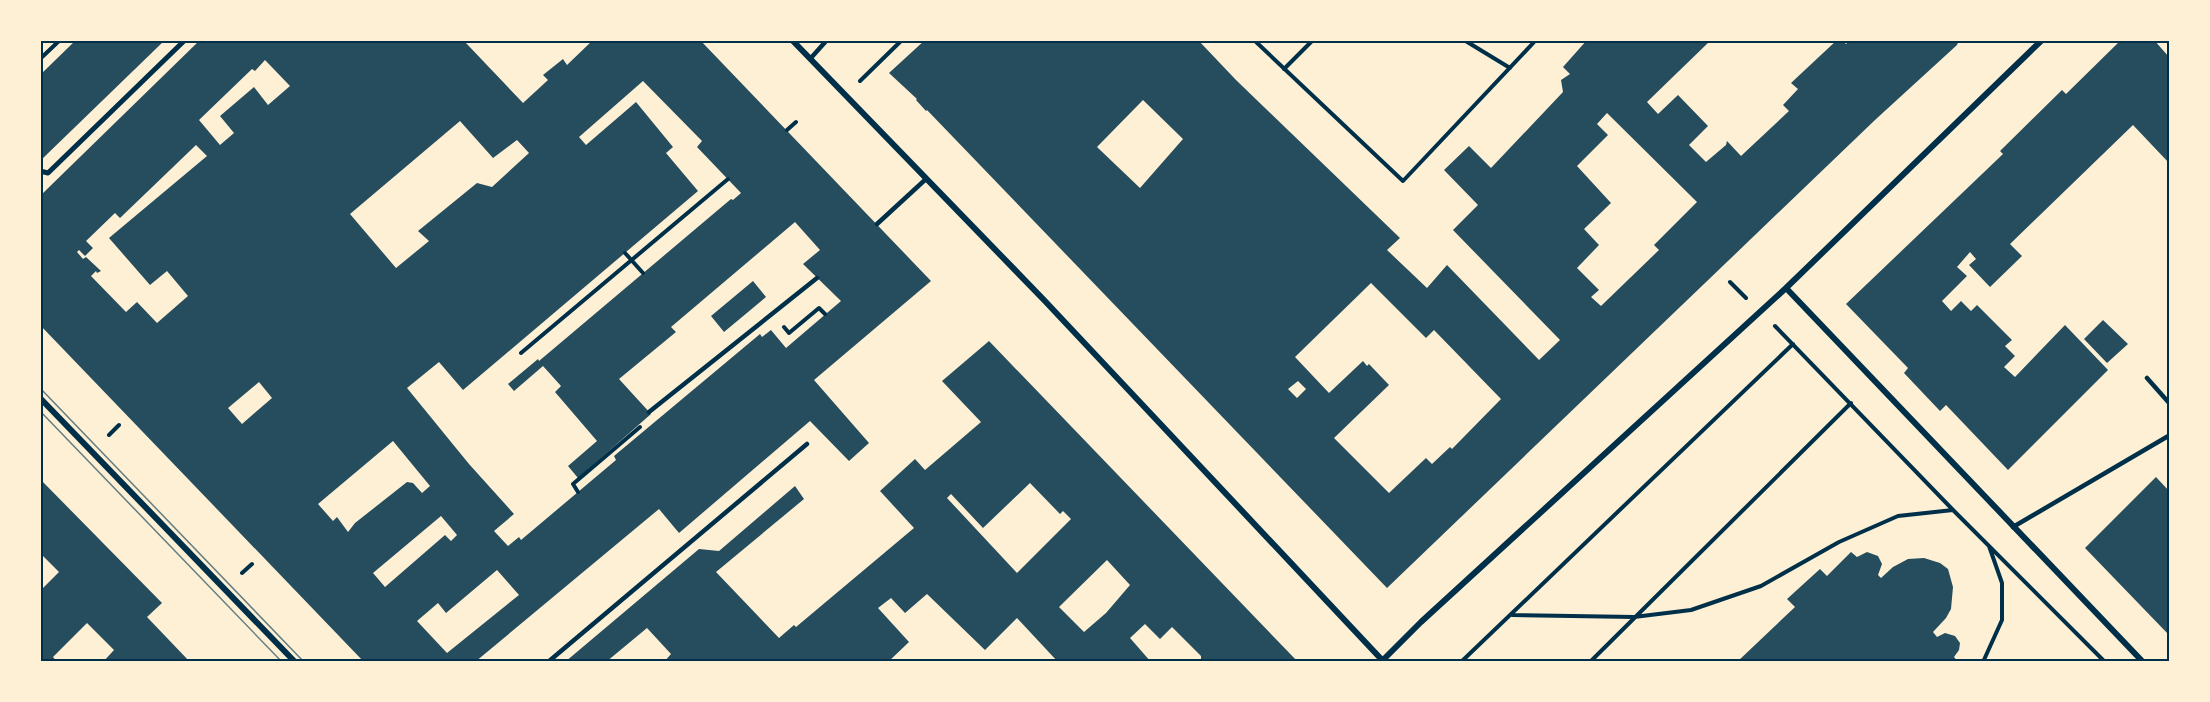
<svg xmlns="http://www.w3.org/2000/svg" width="2210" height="702" font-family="Arial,sans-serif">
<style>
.building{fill:#264d5e;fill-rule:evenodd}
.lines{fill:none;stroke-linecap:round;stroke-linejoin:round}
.path{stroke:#003049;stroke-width:4}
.service{stroke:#003049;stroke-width:4.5}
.pedestrian{stroke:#003049;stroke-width:5}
.minor{stroke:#003049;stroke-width:6}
.tram{stroke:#657d81;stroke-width:1.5}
.neatline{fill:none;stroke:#003049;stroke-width:2}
</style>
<rect width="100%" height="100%" fill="#fdf0d5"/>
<!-- building -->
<path class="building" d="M 76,40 L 165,40 L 40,161 L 40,75 Z
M 200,40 L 467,40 L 465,42 L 523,103 L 548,80 L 543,75 L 563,59 L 567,65 L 593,40 L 700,40 L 931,281 L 814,380 L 869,443 L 849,461 L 810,421 L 679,533 L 659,509 L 475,662 L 364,662 L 40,325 L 40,196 ZM 265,60 L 290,86 L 268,105 L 254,87 L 220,116 L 234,133 L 220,145 L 199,120 L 252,69 L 255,71 ZM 643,81 L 702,141 L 697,147 L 741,193 L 733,200 L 731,199 L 539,361 L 538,359 L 508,384 L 514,391 L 543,366 L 561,386 L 555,392 L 597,441 L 568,466 L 578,478 L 651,414 L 619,379 L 676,332 L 671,327 L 795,222 L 820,250 L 803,264 L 841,301 L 786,348 L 771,330 L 762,337 L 760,334 L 614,456 L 616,460 L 521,540 L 519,537 L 508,546 L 494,531 L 514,514 L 469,464 L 407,388 L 439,362 L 463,390 L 698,191 L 666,153 L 673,147 L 636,102 L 586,145 L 579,137 ZM 460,121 L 493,158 L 517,140 L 529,153 L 492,187 L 477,183 L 418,231 L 429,241 L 396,268 L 350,214 ZM 196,145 L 207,156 L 109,238 L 150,285 L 167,271 L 188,296 L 157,323 L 137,302 L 126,312 L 91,276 L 96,271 L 97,273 L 101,271 L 86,257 L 83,259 L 77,252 L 79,250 L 85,256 L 93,248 L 86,241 L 115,213 L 120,218 ZM 259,382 L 272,398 L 242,424 L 228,408 ZM 393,441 L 430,486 L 422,493 L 413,483 L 407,482 L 355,523 L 348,532 L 337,517 L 333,521 L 318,504 ZM 441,516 L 457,535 L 451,541 L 445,535 L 385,587 L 373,573 ZM 497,570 L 519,595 L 447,653 L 417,621 L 438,603 L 446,613 Z
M 925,40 L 1198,40 L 1236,80 L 1400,238 L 1387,250 L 1427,288 L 1447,265 L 1539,360 L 1560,340 L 1453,230 L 1478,205 L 1444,170 L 1469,146 L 1491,168 L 1563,92 L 1561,80 L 1570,74 L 1563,67 L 1587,40 L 1711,40 L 1647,102 L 1658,114 L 1678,95 L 1708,126 L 1689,145 L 1706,162 L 1726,145 L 1727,141 L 1741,156 L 1789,111 L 1783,105 L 1798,89 L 1791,83 L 1837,40 L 1841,40 L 1846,44 L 1850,40 L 1959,40 L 1957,45 L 1875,120 L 1387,588 L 927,110 L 926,111 L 916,100 L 917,99 L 889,73 ZM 1143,100 L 1183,139 L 1140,188 L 1097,147 ZM 1607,113 L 1697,202 L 1654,245 L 1659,250 L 1601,306 L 1591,297 L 1599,290 L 1577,268 L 1599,245 L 1584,229 L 1611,203 L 1577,166 L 1608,135 L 1597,124 ZM 1371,283 L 1426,338 L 1434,330 L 1501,399 L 1452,449 L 1450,447 L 1432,464 L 1426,458 L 1389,493 L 1334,438 L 1389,385 L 1369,364 L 1367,366 L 1363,361 L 1329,393 L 1295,357 ZM 1298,381 L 1306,389 L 1297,398 L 1288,389 Z
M 2121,40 L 2154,40 L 2169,57 L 2169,163 L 2133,125 L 2010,244 L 2022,256 L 1990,287 L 1969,265 L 1976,259 L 1970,252 L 1957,267 L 1967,276 L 1942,301 L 1951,311 L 1961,301 L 1971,311 L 1977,305 L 2012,340 L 2005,346 L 2015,356 L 2004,367 L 2015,377 L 2065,325 L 2108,370 L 2008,470 L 1946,405 L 1940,411 L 1904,373 L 1908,368 L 1846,304 L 2003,154 L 2000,151 L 2062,90 L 2066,94 Z
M 753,281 L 766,297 L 724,332 L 711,316 Z
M 2103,320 L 2128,344 L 2107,363 L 2084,339 Z
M 989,341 L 1298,662 L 1201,662 L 1201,656 L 1172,627 L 1160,639 L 1145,624 L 1130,638 L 1151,662 L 1058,662 L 1017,618 L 985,650 L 927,594 L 905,613 L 891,598 L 878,608 L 909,642 L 888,662 L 664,662 L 671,654 L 647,628 L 606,662 L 565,662 L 699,549 L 719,551 L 795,486 L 804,499 L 716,572 L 779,638 L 794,625 L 796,627 L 914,528 L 880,491 L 915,459 L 925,470 L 981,422 L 942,381 ZM 1030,483 L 1060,514 L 1063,511 L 1071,519 L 1017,573 L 947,498 L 951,494 L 983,528 ZM 1107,560 L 1130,585 L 1106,613 L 1084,632 L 1059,607 Z
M 2156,477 L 2169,491 L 2169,519 L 2167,522 L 2169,525 L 2169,635 L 2085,548 Z
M 40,479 L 162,603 L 147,617 L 190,662 L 103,662 L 114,650 L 87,623 L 53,657 L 57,662 L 40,662 L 40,591 L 59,572 L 40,553 Z
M 1851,552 L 1857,557 L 1867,552 L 1878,556 L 1882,564 L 1878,575 L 1881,578 L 1893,567 L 1908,559 L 1924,558 L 1940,563 L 1948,569 L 1953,587 L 1951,609 L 1946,618 L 1933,632 L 1937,637 L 1945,633 L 1955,636 L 1960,643 L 1959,650 L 1954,657 L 1958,662 L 1737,662 L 1795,607 L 1787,599 L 1820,569 L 1827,576 Z"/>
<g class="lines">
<!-- path -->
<path class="path" d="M 1254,40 L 1403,181 L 1536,40
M 1464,40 L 1510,68
M 40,59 L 60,40
M 1284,69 L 1313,40
M 860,81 L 902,40
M 787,130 L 796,122
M 625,253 L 643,273
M 1730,282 L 1746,298
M 1775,326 L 1953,510 L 2105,662
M 784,327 L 789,333 L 819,308 L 825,314
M 521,353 L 728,179
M 109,435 L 119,425
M 578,492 L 573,484 L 640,427
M 242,573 L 252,564
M 1512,615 L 1634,617 L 1691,610 L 1761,586 L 1839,542 L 1898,516 L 1953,510
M 1461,662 L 1793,344
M 1590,662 L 1851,403
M 1983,662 L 2002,620 L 2002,583 L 1989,546"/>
<!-- service -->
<path class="service" d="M 810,59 L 827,40
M 877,224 L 926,179
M 2147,378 L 2170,404
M 649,412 L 817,278
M 2013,527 L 2170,435
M 548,662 L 807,444"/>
<!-- pedestrian -->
<path class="pedestrian" d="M 40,171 L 48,173 L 185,40"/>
<!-- minor -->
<path class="minor" d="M 792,40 L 1044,300 L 1383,661
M 1786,288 L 2143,662
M 40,398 L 295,662
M 1381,662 L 1421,622 L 1786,288 L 2042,40"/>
<!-- tram -->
<path class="tram" d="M 40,388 L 304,662
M 40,411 L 282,662"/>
</g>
<!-- border -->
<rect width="2210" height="702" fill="none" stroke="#fdf0d5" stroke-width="84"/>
<rect x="42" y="42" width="2126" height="618" class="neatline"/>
</svg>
